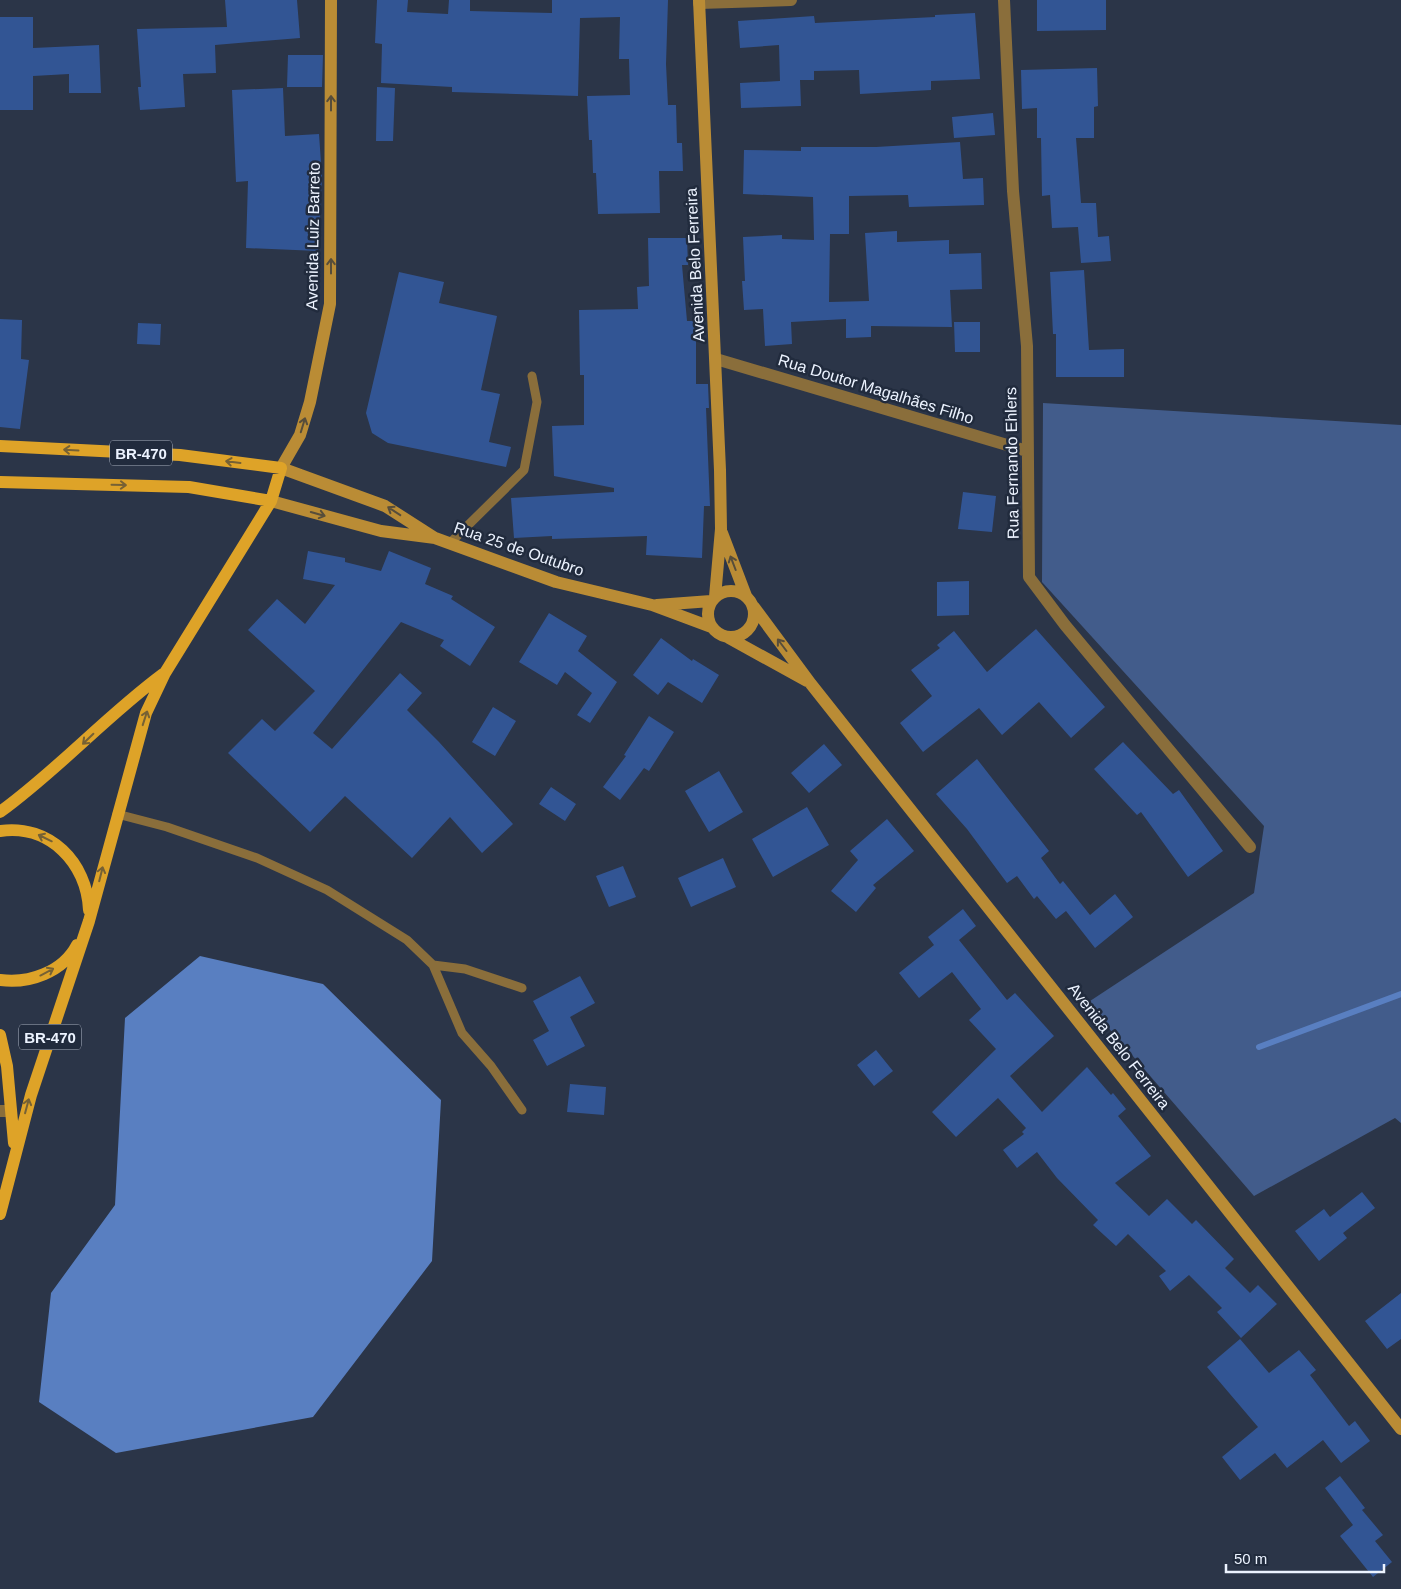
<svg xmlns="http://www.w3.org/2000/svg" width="1401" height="1589" font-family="Helvetica,sans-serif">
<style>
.green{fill:#425c8b}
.water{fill:#597fc1}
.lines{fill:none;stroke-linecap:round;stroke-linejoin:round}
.stream{stroke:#597fc1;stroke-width:6}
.building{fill:#325594}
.service{stroke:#8a6e3b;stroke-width:9}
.minor{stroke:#8a6e3b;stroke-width:12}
.secondary{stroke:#ba8c35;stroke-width:12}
.primary{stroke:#dea328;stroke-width:12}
.oneway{stroke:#574d3a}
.oneway2{stroke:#766134}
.labels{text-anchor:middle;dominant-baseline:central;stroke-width:5;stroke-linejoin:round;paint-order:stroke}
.shield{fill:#212b3d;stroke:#afb7c5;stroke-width:1}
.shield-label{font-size:15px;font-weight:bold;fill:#ecf3ff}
.street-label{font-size:16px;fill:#ecf3ff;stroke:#212b3d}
</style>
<rect width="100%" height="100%" fill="#2b3548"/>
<!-- green -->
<path class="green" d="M 1043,403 L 1401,425 L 1401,1123 L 1395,1118 L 1254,1196 L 1087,1003 L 1254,893 L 1264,826 L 1042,582 Z"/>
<!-- water -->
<path class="water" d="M 200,956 L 323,984 L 441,1100 L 432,1261 L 313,1417 L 116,1453 L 39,1402 L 51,1293 L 115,1205 L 125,1018 Z"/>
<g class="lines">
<!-- stream -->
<path class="stream" d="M 1259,1047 L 1401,994"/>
</g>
<!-- building -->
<path class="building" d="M 225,0 L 297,0 L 300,38 L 215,45 L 216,73 L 183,74 L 185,107 L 140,110 L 138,87 L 141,87 L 137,29 L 227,27 Z
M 377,0 L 408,0 L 407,12 L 448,14 L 449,0 L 470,0 L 470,11 L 552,13 L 552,0 L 668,0 L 666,64 L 668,105 L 676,105 L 677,143 L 682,143 L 683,171 L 659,171 L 660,213 L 598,214 L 596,173 L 593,173 L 592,140 L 589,140 L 587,96 L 630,95 L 629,59 L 619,59 L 620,17 L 580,18 L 578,96 L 452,92 L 452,87 L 381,83 L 382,44 L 375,43 Z
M 1037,0 L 1106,0 L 1106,30 L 1037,31 Z
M 975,13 L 980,79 L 931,81 L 931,90 L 860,94 L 859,70 L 814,71 L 814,80 L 800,80 L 801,106 L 741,108 L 740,83 L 780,81 L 779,45 L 740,48 L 738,21 L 814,16 L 815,23 L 935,17 L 935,15 Z
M 0,17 L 33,17 L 33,48 L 99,45 L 101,93 L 69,93 L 69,74 L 33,76 L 33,110 L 0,110 Z
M 288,55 L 323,55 L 322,87 L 287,87 Z
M 1097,68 L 1098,106 L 1094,107 L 1094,138 L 1076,138 L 1081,203 L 1096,203 L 1098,237 L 1109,236 L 1111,261 L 1081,263 L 1078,227 L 1052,228 L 1050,195 L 1042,196 L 1041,138 L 1037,138 L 1037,108 L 1022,109 L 1021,70 Z
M 377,87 L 395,88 L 393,141 L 376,141 Z
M 283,88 L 285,136 L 319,134 L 322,177 L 318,251 L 246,248 L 248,181 L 236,182 L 232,90 Z
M 993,113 L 995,135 L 954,138 L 952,117 Z
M 960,142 L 963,179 L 983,178 L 984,205 L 909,207 L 908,195 L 849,196 L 849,234 L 830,234 L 829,302 L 869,301 L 865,233 L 897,231 L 897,242 L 949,240 L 949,254 L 981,253 L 982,289 L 950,290 L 952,327 L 871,326 L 871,337 L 846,338 L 846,319 L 791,322 L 792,344 L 765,346 L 763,309 L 744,310 L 742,281 L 745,281 L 743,237 L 782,235 L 782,239 L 814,240 L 813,197 L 743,194 L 744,150 L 801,151 L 801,147 L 876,147 Z
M 648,238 L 687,238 L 688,265 L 682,265 L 687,321 L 696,321 L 696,384 L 708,384 L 709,408 L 706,408 L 710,506 L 704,506 L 702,558 L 646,555 L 647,536 L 552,539 L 552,536 L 514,538 L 511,498 L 614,492 L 614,488 L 554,476 L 552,426 L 584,425 L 584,375 L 580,375 L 579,310 L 638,309 L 637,287 L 649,286 Z
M 1084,270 L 1089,350 L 1124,349 L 1124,377 L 1056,377 L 1056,334 L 1053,334 L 1050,272 Z
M 399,272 L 444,282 L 439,303 L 497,316 L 481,390 L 500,394 L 489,442 L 511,447 L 506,467 L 388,443 L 372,433 L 366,413 Z
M 0,319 L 22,320 L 21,359 L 29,360 L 20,429 L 0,427 Z
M 954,322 L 980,322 L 980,352 L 955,352 Z
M 138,323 L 161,324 L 160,345 L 137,344 Z
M 963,492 L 996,496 L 992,532 L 958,529 Z
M 308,551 L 345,558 L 345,562 L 381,571 L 389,551 L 431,568 L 425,584 L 453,596 L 451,599 L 495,627 L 470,666 L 440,646 L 444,640 L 401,622 L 313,733 L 332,749 L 400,673 L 422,693 L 407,710 L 439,742 L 513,824 L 482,853 L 450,817 L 412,858 L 345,796 L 310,832 L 228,753 L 262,719 L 275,731 L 315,691 L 248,630 L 277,599 L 305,624 L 335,585 L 303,579 Z
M 969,581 L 969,615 L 937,616 L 937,582 Z
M 549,613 L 587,636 L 578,651 L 617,682 L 590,723 L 577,715 L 592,693 L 565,672 L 557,685 L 519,662 Z
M 1036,629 L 1105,707 L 1071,738 L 1039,702 L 1002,735 L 979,708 L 923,752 L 900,723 L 932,696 L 911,670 L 940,648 L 937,645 L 954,631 L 987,672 Z
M 661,638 L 692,661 L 693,659 L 719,675 L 702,703 L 668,682 L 658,695 L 633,675 Z
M 493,707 L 516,721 L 495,756 L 472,742 Z
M 649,716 L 674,732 L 649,771 L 644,768 L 620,800 L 603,787 L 626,756 L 624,755 Z
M 1123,742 L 1173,794 L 1179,790 L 1223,851 L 1188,877 L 1141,812 L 1137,815 L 1094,769 Z
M 824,744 L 842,765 L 809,793 L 791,773 Z
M 977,759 L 1049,851 L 1041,858 L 1060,884 L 1063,881 L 1090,915 L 1115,894 L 1133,917 L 1095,948 L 1066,911 L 1056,919 L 1037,896 L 1034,899 L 1017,876 L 1007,883 L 967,829 L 936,794 Z
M 719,771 L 743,812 L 709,832 L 685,791 Z
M 551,787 L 576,804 L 565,821 L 539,804 Z
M 807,807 L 829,845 L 773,877 L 752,839 Z
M 887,819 L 914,851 L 873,885 L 876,888 L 856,912 L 831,891 L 858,860 L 850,851 Z
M 723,858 L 736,887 L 691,907 L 678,878 Z
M 623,866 L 636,897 L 609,907 L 596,876 Z
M 963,909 L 976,926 L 959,940 L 1007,1000 L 1015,993 L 1054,1036 L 1010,1076 L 1042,1112 L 1087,1067 L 1111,1095 L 1113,1093 L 1126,1109 L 1118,1116 L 1151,1156 L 1115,1183 L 1149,1216 L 1167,1199 L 1192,1224 L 1196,1220 L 1234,1259 L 1225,1268 L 1250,1293 L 1258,1285 L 1277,1304 L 1241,1338 L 1217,1312 L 1222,1308 L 1189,1275 L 1170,1291 L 1159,1276 L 1166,1271 L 1128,1234 L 1116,1246 L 1093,1225 L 1098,1220 L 1057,1178 L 1037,1152 L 1017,1168 L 1003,1150 L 1024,1134 L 1022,1132 L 1026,1128 L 998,1098 L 956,1137 L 932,1112 L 996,1049 L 969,1020 L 981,1009 L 952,972 L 919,998 L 899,973 L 934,945 L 928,937 Z
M 580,976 L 595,1003 L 570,1017 L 585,1046 L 547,1066 L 533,1040 L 549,1031 L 533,1001 Z
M 876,1050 L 893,1071 L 874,1086 L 857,1065 Z
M 570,1084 L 606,1087 L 604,1115 L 567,1112 Z
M 1362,1192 L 1375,1208 L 1343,1233 L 1347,1238 L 1319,1261 L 1295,1231 L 1324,1209 L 1330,1217 Z
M 1401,1293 L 1401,1339 L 1387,1349 L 1365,1321 Z
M 1240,1339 L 1269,1373 L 1299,1350 L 1316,1370 L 1310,1375 L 1349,1426 L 1355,1421 L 1370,1441 L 1341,1463 L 1323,1440 L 1287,1468 L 1275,1453 L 1240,1480 L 1222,1457 L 1258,1427 L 1207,1367 Z
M 1340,1476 L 1365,1508 L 1362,1510 L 1383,1535 L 1375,1541 L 1392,1562 L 1373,1577 L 1340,1536 L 1353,1525 L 1325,1488 Z"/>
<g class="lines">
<!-- service -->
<path class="service" d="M 450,543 L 524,470 L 537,402 L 532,376
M 117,814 L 167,827 L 257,858 L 327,890 L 407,940 L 433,965 L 462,1033 L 491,1066 L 522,1110
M 433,965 L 465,969 L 522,988"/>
<!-- minor -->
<path class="minor" d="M 1004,0 L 1013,191 L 1027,346 L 1029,577 L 1065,625 L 1250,847
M 699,3 L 791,0
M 716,359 L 1027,451
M 0,1111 L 11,1111"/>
<!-- secondary -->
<path class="secondary" d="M 331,0 L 330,304 L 310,402 L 300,435 L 281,468 L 385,506 L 435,538
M 699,0 L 720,470 L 721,529 L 715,597
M 271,501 L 381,531 L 435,538 L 556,582 L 652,605 L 711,627
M 722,533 L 746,596
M708 614a23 23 0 1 1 46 0a23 23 0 1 1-46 0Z
M 657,605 L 711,601
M 754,607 L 811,684 L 1401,1429
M 729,638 L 807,681"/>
<!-- primary -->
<path class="primary" d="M 0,446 L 180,455 L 281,468 L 271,501 L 165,673 L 146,713 L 89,921 L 31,1095 L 0,1214
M 0,482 L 189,487 L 271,501
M 0,812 C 58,770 105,717 163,674
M 0,831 C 50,824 87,863 89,910
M 0,980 C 29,984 63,972 77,945
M 0,1035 L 7,1066 L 14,1143"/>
</g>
<!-- one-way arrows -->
<defs><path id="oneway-shaft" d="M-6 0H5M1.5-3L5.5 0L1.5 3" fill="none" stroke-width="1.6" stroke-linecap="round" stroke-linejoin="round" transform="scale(1.25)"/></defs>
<g class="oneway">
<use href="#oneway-shaft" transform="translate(331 103) rotate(-90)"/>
<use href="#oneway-shaft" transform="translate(331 266) rotate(-90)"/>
<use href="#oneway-shaft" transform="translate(303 425) rotate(-73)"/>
<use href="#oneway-shaft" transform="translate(394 511) rotate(-147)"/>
<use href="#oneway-shaft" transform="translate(318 514) rotate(16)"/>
<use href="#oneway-shaft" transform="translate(733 563) rotate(-111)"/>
<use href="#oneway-shaft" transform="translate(782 645) rotate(-127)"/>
</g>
<g class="oneway2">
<use href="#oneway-shaft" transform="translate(71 450) rotate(-177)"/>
<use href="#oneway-shaft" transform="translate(233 462) rotate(-173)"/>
<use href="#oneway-shaft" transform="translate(119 485) rotate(1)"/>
<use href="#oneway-shaft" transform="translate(145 718) rotate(-72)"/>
<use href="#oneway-shaft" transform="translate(88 739) rotate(136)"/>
<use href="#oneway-shaft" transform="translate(45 838) rotate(-154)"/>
<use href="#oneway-shaft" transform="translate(101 874) rotate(-76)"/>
<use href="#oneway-shaft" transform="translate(47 972) rotate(-28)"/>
<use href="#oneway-shaft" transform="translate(27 1106) rotate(-75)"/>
</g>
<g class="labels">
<!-- shield labels -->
<g class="shield">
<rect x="110" y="440.5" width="62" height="25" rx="4"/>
<rect x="19" y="1024.5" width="62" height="25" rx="4"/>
</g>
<g class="shield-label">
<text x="141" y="453">BR-470</text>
<text x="50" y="1037">BR-470</text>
</g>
<!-- street labels -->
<g class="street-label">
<text transform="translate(313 236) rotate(-89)">Avenida Luiz Barreto</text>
<text transform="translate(695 265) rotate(-93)">Avenida Belo Ferreira</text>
<text transform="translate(876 389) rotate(17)">Rua Doutor Magalhães Filho</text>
<text transform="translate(1012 463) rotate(-91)">Rua Fernando Ehlers</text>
<text transform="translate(519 549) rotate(19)">Rua 25 de Outubro</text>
<text transform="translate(1119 1046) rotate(52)">Avenida Belo Ferreira</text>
</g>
</g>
<!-- scale -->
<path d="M1226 1564v8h158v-8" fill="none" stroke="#ecf3ff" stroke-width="2.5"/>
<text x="1234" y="1564" font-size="15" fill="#ecf3ff" stroke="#212b3d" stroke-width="4" paint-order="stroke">50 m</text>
</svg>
